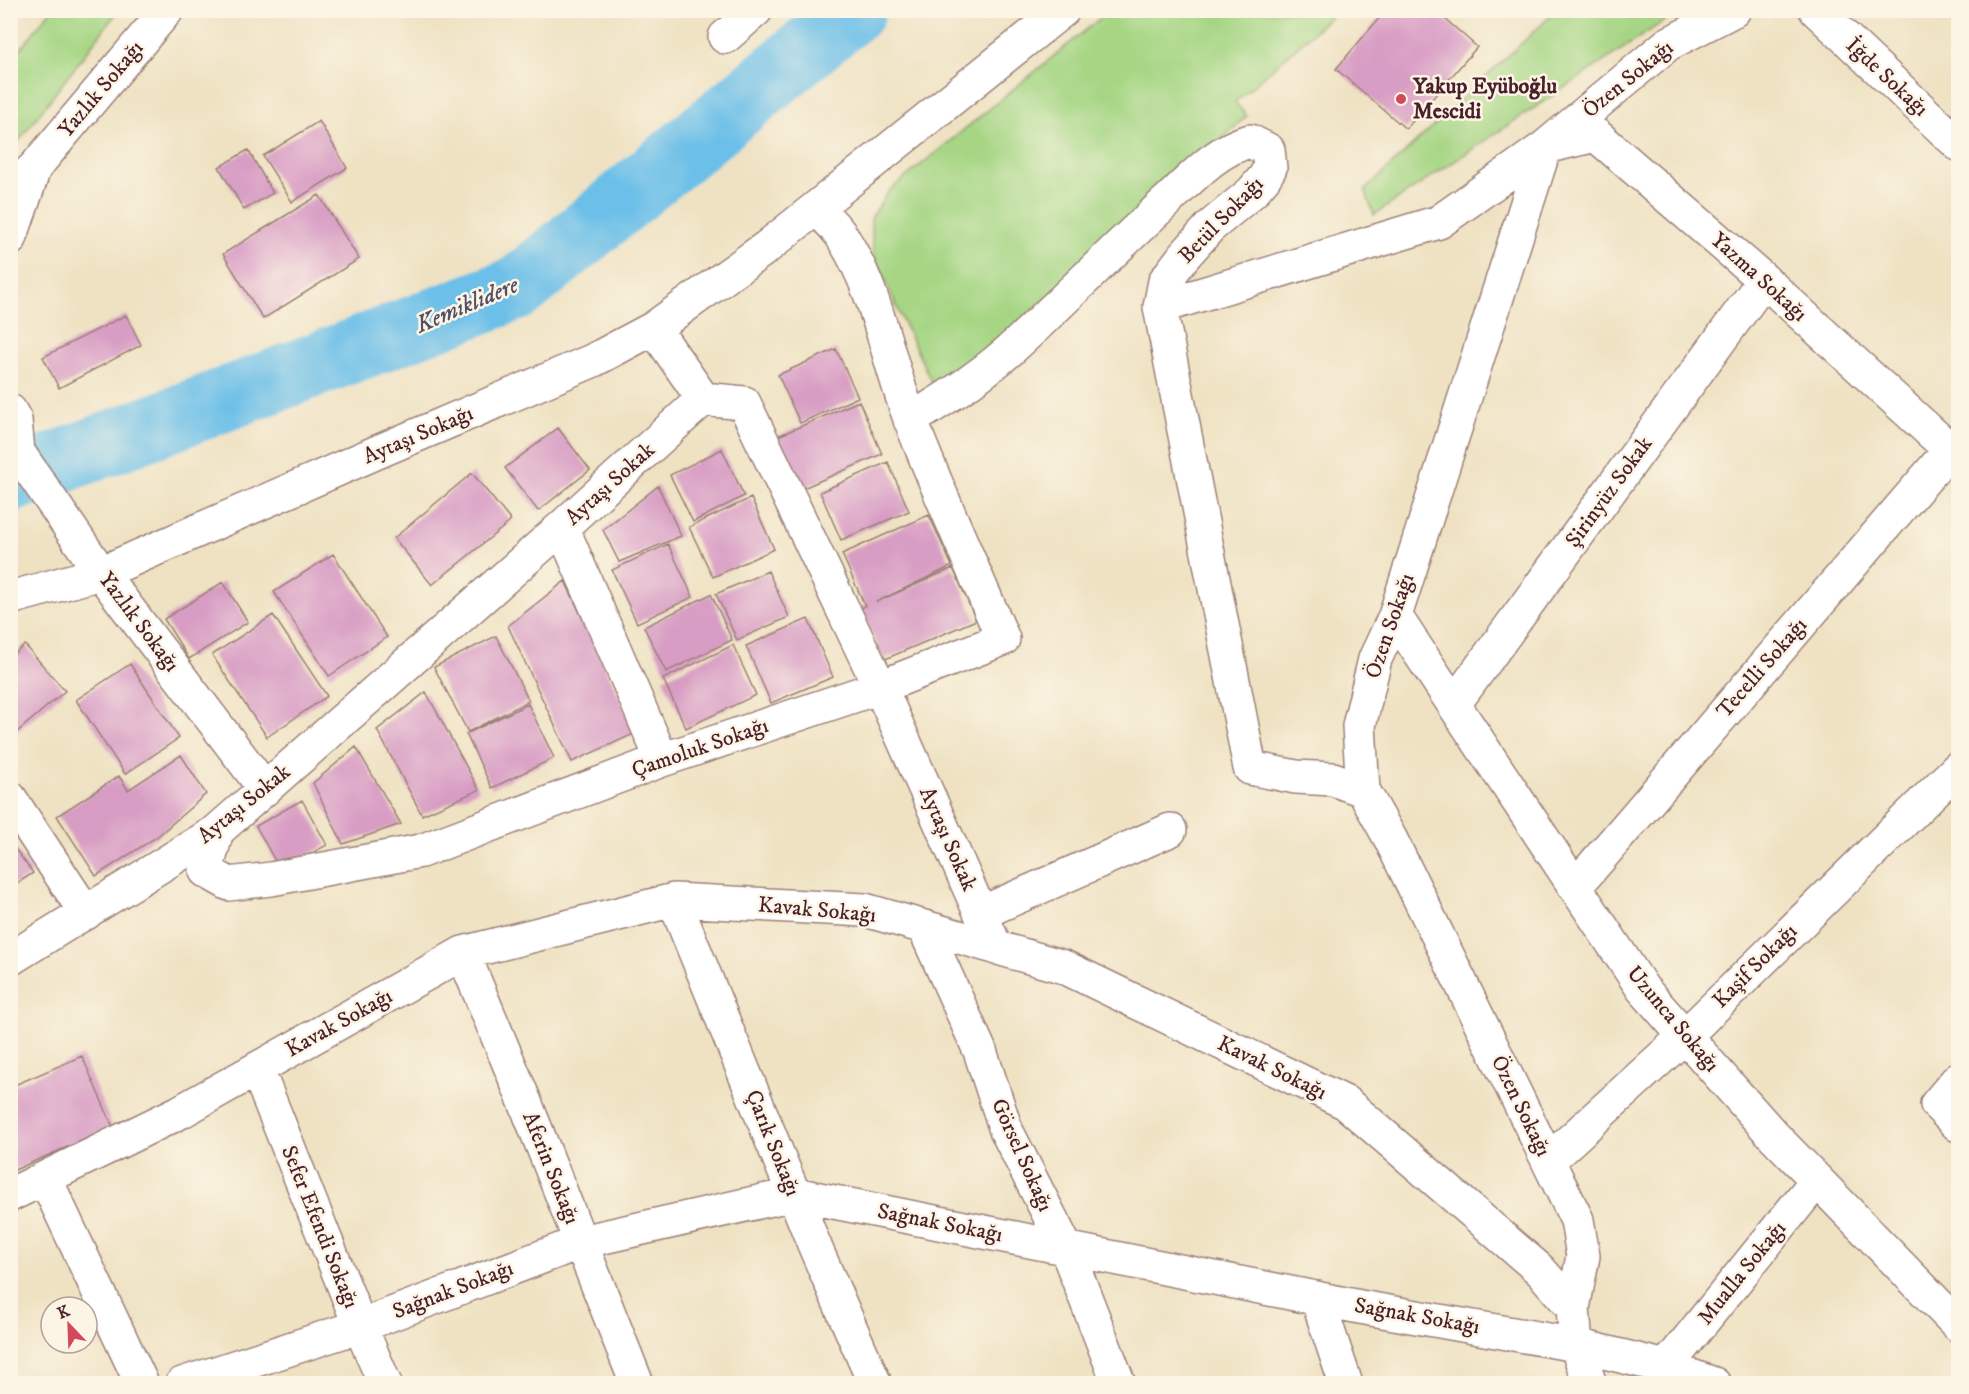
<svg xmlns="http://www.w3.org/2000/svg" width="1969" height="1394" font-family="'IM FELL DW Pica',serif">
<style>
.green{fill:#a6d684;stroke:#787a58;stroke-width:1.5}
.lines{fill:none;stroke-linecap:round;stroke-linejoin:round}
.river{stroke:#6cbfe8;stroke-width:64}
.building{fill:#d89dc4}
.minor-casing{stroke:#9c8077;stroke-width:36}
.minor{stroke:#fff;stroke-width:33}
.poi-dot{fill:#d1495b;stroke:#fcf5e5;stroke-width:2}
.labels{text-anchor:middle;dominant-baseline:central;stroke-width:5;stroke-linejoin:round;paint-order:stroke}
.street-label{font-size:22px;fill:#4a1f2b;stroke:#fcf5e5}
.poi-label{font-size:22px;font-weight:bold;fill:#4a1f2b;stroke:#fcf5e5;text-anchor:start}
.water-label{font-size:24px;font-style:italic;fill:#544f64;stroke:#fcf5e5}
</style>
<rect width="100%" height="100%" fill="#fcf5e5"/>
<filter id="ink" filterUnits="userSpaceOnUse"><feTurbulence type="fractalNoise" baseFrequency=".0167" numOctaves="2"/><feDisplacementMap in="SourceGraphic" scale="12" xChannelSelector="R" yChannelSelector="G"/><feConvolveMatrix kernelMatrix="1 2 1 2 8 2 1 2 1" color-interpolation-filters="sRGB"/></filter>
<filter id="wash" filterUnits="userSpaceOnUse"><feTurbulence type="fractalNoise" baseFrequency=".008" numOctaves="4" result="noise"/><feDisplacementMap in="SourceGraphic" scale="24" xChannelSelector="R" yChannelSelector="G"/><feGaussianBlur stdDeviation="1.35" result="paint"/><feColorMatrix in="noise" values="0 0 0 0 0 0 0 0 0 0 0 0 0 0 0 0 0 1.4 0 .05"/><feComposite in="paint" operator="in"/></filter>
<g filter="url(#wash)">
<rect width="100%" height="100%" fill="#efe2c3"/>
<!-- green -->
<path class="green" d="M 51,10 L 118,11 L 11,151 L 11,61 Z
M 1109,11 L 1337,11 L 1235,102 L 1247,116 L 938,396 L 901,317 L 873,251 L 871,218 L 889,191 Z
M 1556,11 L 1679,11 L 1374,215 L 1365,190 Z"/>
<g class="lines">
<!-- river -->
<path class="river" d="M 10,481 L 518,288 L 854,10"/>
</g>
<g id="blocks">
<!-- building -->
<path class="building" d="M 1386,10 L 1435,10 L 1477,47 L 1406,129 L 1336,69 Z
M 319,121 L 347,168 L 292,202 L 263,156 Z
M 248,150 L 273,193 L 244,210 L 219,167 Z
M 319,195 L 359,259 L 263,319 L 223,254 Z
M 126,315 L 141,345 L 59,388 L 43,357 Z
M 836,349 L 858,397 L 800,423 L 778,375 Z
M 859,401 L 882,454 L 801,489 L 778,436 Z
M 558,428 L 590,470 L 538,511 L 505,468 Z
M 722,449 L 744,496 L 693,522 L 670,475 Z
M 888,462 L 909,511 L 841,540 L 820,492 Z
M 472,473 L 511,521 L 432,585 L 394,538 Z
M 658,486 L 681,536 L 619,562 L 603,530 Z
M 751,498 L 774,549 L 713,577 L 689,527 Z
M 929,515 L 952,566 L 876,602 L 953,568 L 976,620 L 883,660 L 861,608 L 865,606 L 842,554 Z
M 668,544 L 693,597 L 637,623 L 612,570 Z
M 333,554 L 387,637 L 329,676 L 274,592 Z
M 768,571 L 789,617 L 737,640 L 716,594 Z
M 565,581 L 636,733 L 572,762 L 508,626 Z
M 223,582 L 248,622 L 189,659 L 164,619 Z
M 711,594 L 732,640 L 666,672 L 644,627 Z
M 273,615 L 327,696 L 267,737 L 212,655 Z
M 808,619 L 833,677 L 771,703 L 746,646 Z
M 496,636 L 529,701 L 468,732 L 434,667 Z
M 25,645 L 65,691 L 10,738 L 10,657 Z
M 733,645 L 756,695 L 686,728 L 663,679 Z
M 130,664 L 179,738 L 125,774 L 76,700 Z
M 426,692 L 479,790 L 422,815 L 377,730 Z
M 528,704 L 554,758 L 492,788 L 466,734 Z
M 356,747 L 401,824 L 343,844 L 313,783 Z
M 181,755 L 206,794 L 158,836 L 96,876 L 57,816 L 119,776 L 128,790 Z
M 302,800 L 327,845 L 280,870 L 256,826 Z
M 10,842 L 33,873 L 10,888 Z
M 82,1056 L 113,1127 L 10,1172 L 10,1087 Z"/>
</g>
</g>
<g filter="url(#ink)">
<use href="#blocks" fill-opacity="0" stroke="#9c8077" stroke-width="1.5"/>
<g class="lines">
<!-- minor casing -->
<g class="minor-casing">
<path id="minor" d="M 1816,10 L 1958,144
M 725,37 L 756,10
M 10,191 L 35,167 L 167,10
M 10,239 L 34,169
M 1160,307 L 1439,222 L 1545,147 L 1596,135 L 1764,280 L 1958,457
M 654,328 L 703,399
M 10,411 L 15,420 L 18,452
M 910,420 C 950,396 987,372 1021,340 C 1070,294 1117,247 1166,202 C 1191,179 1217,149 1250,141 L 1268,150 L 1270,168 L 1264,178 L 1252,192 L 1210,227 L 1184,256 L 1165,281 L 1160,307 L 1250,768 L 1296,777 L 1333,779 L 1363,790
M 10,447 L 18,452 L 101,573 L 265,789
M 562,527 L 662,760
M 10,598 L 101,573 L 382,450 L 594,360 L 654,328 L 767,247 L 1063,10
M 1395,616 L 1643,989 L 1772,1134 L 1958,1325
M 1454,704 L 1764,280
M 10,798 L 86,913
M 217,831 L 206,871 L 229,884 L 271,879 L 421,851 L 662,760 L 880,687 L 1003,639 C 972,566 939,494 911,421 C 886,358 879,293 841,235 C 834,225 824,216 816,208
M 1575,887 L 1950,450
M 674,900 L 816,1249 L 875,1384
M 981,913 L 1170,830
M 924,927 L 980,1051 L 1006,1130 L 1066,1248 L 1119,1384
M 463,953 L 525,1102 L 637,1384
M 10,959 L 217,831 L 562,527 L 703,399 L 744,403 L 880,687 L 996,948
M 257,1069 L 360,1326 L 385,1384
M 1958,1079 L 1937,1104 L 1958,1125
M 1548,1161 L 1685,1036 L 1958,768
M 45,1178 L 142,1384
M 10,1195 L 180,1112 L 463,953 L 674,900 L 865,910 L 1064,967 L 1346,1103 L 1540,1270 L 1573,1308 L 1576,1345 L 1590,1384
M 1317,1298 L 1346,1384
M 1573,1308 L 1583,1256 L 1577,1220 L 1390,838 L 1363,790 L 1359,726 L 1375,659 L 1395,616 L 1545,147 L 1668,44 L 1734,10
M 1666,1367 L 1817,1180
M 182,1384 L 360,1326 L 581,1242 L 794,1194 L 1360,1307 L 1576,1345 L 1666,1367 L 1714,1384"/>
</g>
<!-- minor -->
<use href="#minor" class="minor"/>
</g>
</g>
<!-- markers -->
<circle class="poi-dot" cx="1401" cy="99" r="6"/>
<g class="labels">
<!-- street labels -->
<g class="street-label">
<text transform="translate(1887 77) rotate(43)">İğde Sokağı</text>
<text transform="translate(1628 79) rotate(-39)">Özen Sokağı</text>
<text transform="translate(101 89) rotate(-50)">Yazlık Sokağı</text>
<text transform="translate(1221 220) rotate(-46)">Betül Sokağı</text>
<text transform="translate(1759 277) rotate(42)">Yazma Sokağı</text>
<text transform="translate(418 435) rotate(-23)">Aytaşı Sokağı</text>
<text transform="translate(610 484) rotate(-42)">Aytaşı Sokak</text>
<text transform="translate(1609 492) rotate(-54)">Şirinyüz Sokak</text>
<text transform="translate(139 622) rotate(53)">Yazlık Sokağı</text>
<text transform="translate(1390 626) rotate(-71)">Özen Sokağı</text>
<text transform="translate(1762 668) rotate(-49)">Tecelli Sokağı</text>
<text transform="translate(700 748) rotate(-19)">Çamoluk Sokağı</text>
<text transform="translate(244 804) rotate(-39)">Aytaşı Sokak</text>
<text transform="translate(948 839) rotate(66)">Aytaşı Sokak</text>
<text transform="translate(817 910) rotate(5)">Kavak Sokağı</text>
<text transform="translate(1755 966) rotate(-45)">Kaşif Sokağı</text>
<text transform="translate(1673 1019) rotate(50)">Uzunca Sokağı</text>
<text transform="translate(339 1023) rotate(-29)">Kavak Sokağı</text>
<text transform="translate(1272 1068) rotate(26)">Kavak Sokağı</text>
<text transform="translate(1521 1106) rotate(64)">Özen Sokağı</text>
<text transform="translate(773 1143) rotate(68)">Çarık Sokağı</text>
<text transform="translate(1022 1155) rotate(66)">Görsel Sokağı</text>
<text transform="translate(551 1168) rotate(68)">Aferin Sokağı</text>
<text transform="translate(940 1223) rotate(11)">Sağnak Sokağı</text>
<text transform="translate(320 1227) rotate(68)">Sefer Efendi Sokağı</text>
<text transform="translate(1742 1273) rotate(-51)">Mualla Sokağı</text>
<text transform="translate(453 1290) rotate(-21)">Sağnak Sokağı</text>
<text transform="translate(1417 1316) rotate(10)">Sağnak Sokağı</text>
</g>
<!-- poi labels -->
<g class="poi-label">
<text x="1413" y="86">Yakup Eyüboğlu<tspan x="1413" dy="25">Mescidi</tspan></text>
</g>
<!-- water labels -->
<g class="water-label">
<text transform="translate(467 305) rotate(-23)">Kemiklidere</text>
</g>
</g>
<!-- margin -->
<rect width="1969" height="1394" fill="none" stroke="#fcf5e5" stroke-width="36"/>
<!-- north arrow -->
<g transform="translate(69 1325) rotate(337)"><circle r="28" fill="#fcf5e5" stroke="#b59f9b" stroke-width="1.5"/>
<path d="M0-4.5L10 22L0 15L-10 22Z" fill="#d1495b"/>
<text y="-9" font-size="16" font-weight="bold" text-anchor="middle" fill="#4a1f2b">K</text>
</g>
</svg>
